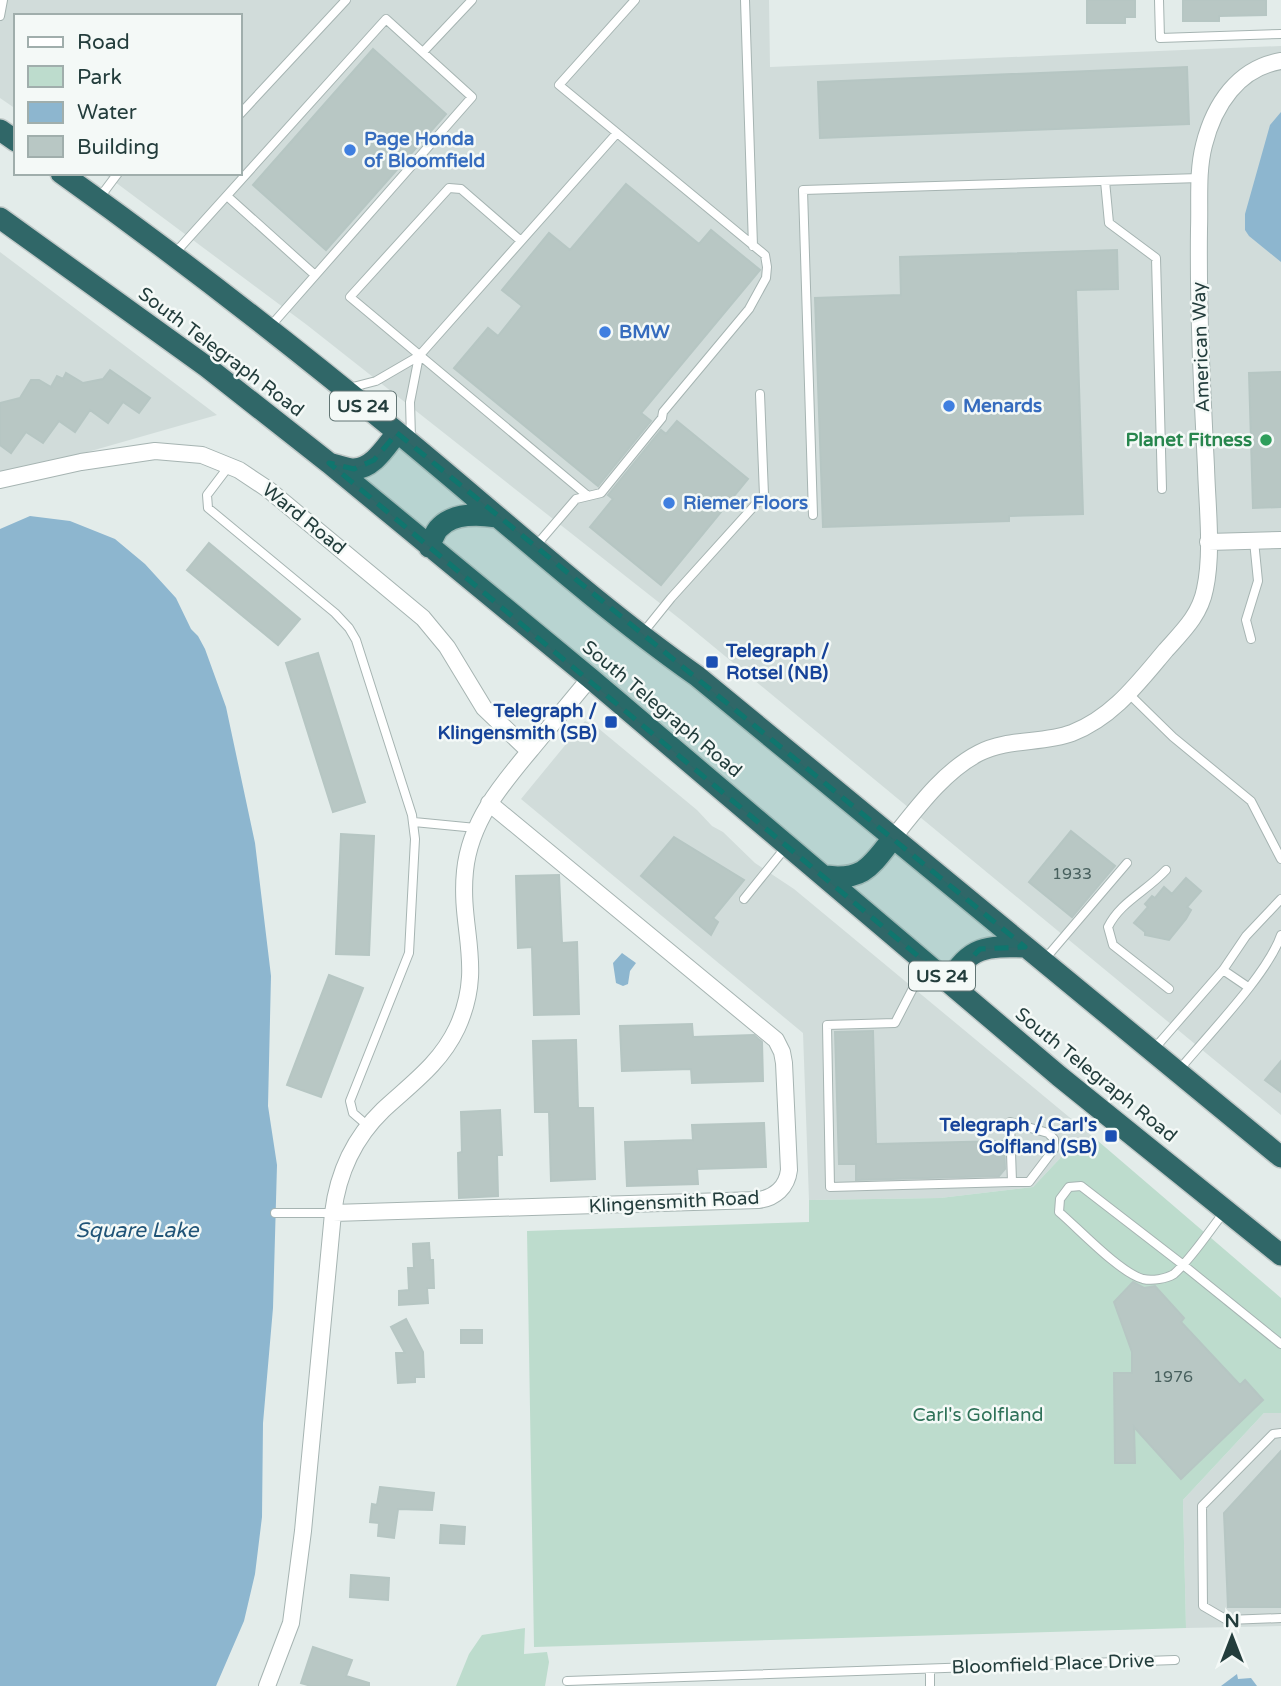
<svg xmlns="http://www.w3.org/2000/svg" width="1281" height="1686" font-family="'Varela Round',sans-serif">
<style>
.built{fill:#d1dcda}
.green{fill:#bddccd}
.water{fill:#8db6cf}
.building{fill:#b8c7c4;stroke:#b6c6c3;stroke-width:2}
.lines{fill:none;stroke-linecap:round;stroke-linejoin:round}
.lane-casing{stroke:#a6b4b2;stroke-width:10}
.street-casing{stroke:#a6b4b2;stroke-width:18}
.highway-casing{stroke:#c1c9c8;stroke-width:24}
.lane{stroke:#fff;stroke-width:8}
.street{stroke:#fff;stroke-width:16}
.highway{stroke:#306768;stroke-width:21}
.marked{fill:#0f766e;fill-opacity:0.2;stroke:#0f766e;stroke-width:5;stroke-dasharray:14 9;stroke-linejoin:round}
.shop-dot{fill:#3f7fe0;stroke:#f4f9f7;stroke-width:2.5}
.leisure-dot{fill:#2e9e5b;stroke:#f4f9f7;stroke-width:2.5}
.transit-dot{fill:#1a4fb4;stroke:#f4f9f7;stroke-width:2.5}
.labels{text-anchor:middle;dominant-baseline:central;stroke-width:5;stroke-linejoin:round;paint-order:stroke}
.number-label{font-size:16px;fill:#48605e}
.shield{fill:#f4f9f7;stroke:#627574;stroke-width:2}
.shield-label{font-size:18px;font-weight:bold;fill:#233d3c}
.shop-label{font-size:19px;font-weight:bold;fill:#366cbe;stroke:#f4f9f7;text-anchor:start}
.street-label{font-size:19px;fill:#233d3c;stroke:#f4f9f7}
.leisure-label{font-size:19px;font-weight:bold;fill:#27864d;stroke:#f4f9f7;text-anchor:end}
.transit-label{font-size:19px;font-weight:bold;fill:#164399;stroke:#f4f9f7;text-anchor:end}
.park-label{font-size:19px;fill:#2f7259;stroke:#f4f9f7}
.water-label{font-size:21px;font-style:italic;fill:#205477;stroke:#f4f9f7}
</style>
<rect width="100%" height="100%" fill="#e3ecea"/>
<!-- built -->
<path class="built" d="M 0,0 L 769,0 L 770,67 L 1281,46 L 1281,1115 L 685,623 L 307,325 L 103,173 L 240,173 L 240,16 L 16,16 L 16,109 L 0,98 Z
M 0,252 L 217,415 L 0,477 Z
M 585,721 L 598,728 L 697,810 L 712,826 L 723,832 L 755,863 L 794,889 L 1098,1141 L 1065,1153 L 1033,1187 L 940,1198 L 809,1200 L 803,1033 L 521,799 Z
M 1264,1413 L 1281,1413 L 1281,1626 L 1186,1628 L 1183,1500 Z"/>
<!-- green -->
<path class="green" d="M 1098,1141 L 1281,1298 L 1281,1413 L 1264,1413 L 1183,1500 L 1186,1628 L 534,1647 L 527,1231 L 809,1222 L 809,1200 L 940,1198 L 1033,1187 L 1065,1153 Z
M 525,1628 L 524,1654 L 547,1652 L 549,1662 L 545,1686 L 456,1686 L 469,1654 L 482,1635 Z"/>
<!-- water -->
<path class="water" d="M 1281,112 L 1281,262 L 1249,236 L 1245,230 L 1245,214 L 1270,125 Z
M 30,516 L 70,521 L 115,539 L 145,564 L 176,598 L 191,629 L 198,636 L 205,649 L 226,707 L 255,843 L 271,976 L 268,1106 L 277,1165 L 273,1308 L 263,1423 L 262,1517 L 255,1574 L 244,1621 L 216,1686 L 0,1686 L 0,529 Z
M 622,953 L 636,963 L 630,971 L 628,984 L 623,986 L 616,983 L 613,963 Z
M 1237,1674 L 1238,1679 L 1251,1678 L 1257,1686 L 1221,1686 Z"/>
<!-- building -->
<path class="building" d="M 1087,0 L 1135,0 L 1135,17 L 1125,17 L 1125,23 L 1087,23 Z
M 1183,0 L 1266,0 L 1266,15 L 1219,16 L 1219,21 L 1183,21 Z
M 373,49 L 446,114 L 326,250 L 253,185 Z
M 1187,67 L 1189,124 L 820,138 L 818,82 Z
M 626,184 L 699,244 L 711,230 L 760,270 L 641,413 L 651,421 L 598,486 L 454,368 L 488,328 L 498,336 L 522,306 L 502,290 L 549,233 L 570,250 Z
M 1117,250 L 1118,289 L 1076,290 L 1083,514 L 1009,516 L 1009,521 L 823,527 L 815,298 L 901,295 L 900,257 Z
M 110,370 L 150,398 L 139,413 L 123,402 L 108,423 L 90,410 L 75,432 L 59,421 L 43,443 L 26,432 L 11,453 L 0,445 L 0,403 L 20,398 L 31,380 L 39,380 L 51,387 L 57,376 L 63,379 L 66,373 L 83,383 L 103,379 Z
M 1281,372 L 1281,507 L 1253,508 L 1249,373 Z
M 677,421 L 748,479 L 661,585 L 590,527 L 613,499 L 608,495 L 661,430 L 666,434 Z
M 209,543 L 300,619 L 278,645 L 187,570 Z
M 318,653 L 365,802 L 333,812 L 286,663 Z
M 1071,831 L 1115,866 L 1072,917 L 1029,882 Z
M 341,834 L 374,836 L 369,955 L 336,954 Z
M 674,837 L 744,880 L 713,918 L 718,922 L 711,935 L 641,876 Z
M 559,875 L 562,943 L 577,942 L 579,1014 L 534,1015 L 532,947 L 518,948 L 516,876 Z
M 1186,878 L 1201,891 L 1187,907 L 1191,910 L 1186,919 L 1169,940 L 1145,935 L 1145,932 L 1134,923 L 1148,907 L 1145,904 L 1152,896 L 1155,898 L 1164,887 L 1172,894 Z
M 329,975 L 363,988 L 321,1097 L 287,1085 Z
M 692,1024 L 693,1037 L 754,1035 L 762,1042 L 763,1081 L 692,1083 L 691,1069 L 622,1071 L 620,1026 Z
M 873,1031 L 876,1144 L 1004,1141 L 1005,1169 L 999,1176 L 856,1180 L 856,1164 L 839,1164 L 835,1032 Z
M 576,1040 L 578,1108 L 593,1108 L 595,1179 L 551,1181 L 549,1112 L 535,1112 L 533,1041 Z
M 1281,1061 L 1281,1092 L 1265,1080 Z
M 500,1110 L 502,1155 L 497,1155 L 498,1196 L 459,1198 L 458,1153 L 462,1152 L 461,1112 Z
M 764,1123 L 766,1167 L 697,1169 L 698,1184 L 627,1186 L 625,1142 L 693,1140 L 692,1125 Z
M 429,1243 L 430,1260 L 433,1260 L 434,1288 L 427,1288 L 428,1303 L 399,1305 L 399,1291 L 409,1290 L 408,1268 L 414,1268 L 413,1244 Z
M 1133,1282 L 1144,1288 L 1155,1286 L 1184,1318 L 1181,1322 L 1240,1385 L 1245,1380 L 1263,1400 L 1181,1479 L 1134,1427 L 1135,1463 L 1115,1463 L 1114,1373 L 1132,1373 L 1132,1352 L 1114,1302 Z
M 406,1319 L 423,1352 L 424,1377 L 415,1377 L 415,1382 L 398,1383 L 396,1353 L 405,1353 L 391,1327 Z
M 461,1330 L 482,1330 L 482,1343 L 461,1343 Z
M 1281,1451 L 1281,1607 L 1228,1607 L 1224,1513 Z
M 380,1487 L 434,1493 L 432,1510 L 398,1509 L 394,1538 L 378,1536 L 379,1523 L 370,1522 L 372,1504 L 377,1505 Z
M 441,1525 L 465,1527 L 464,1544 L 440,1543 Z
M 351,1575 L 389,1578 L 388,1600 L 350,1597 Z
M 313,1647 L 352,1660 L 346,1676 L 369,1683 L 369,1686 L 311,1686 L 301,1683 Z"/>
<g class="lines">
<!-- lane casing -->
<g class="lane-casing">
<path id="lane" d="M 745,0 L 753,246
M 1159,0 L 1160,38 L 1281,34
M 0,16 L 3,0
M 423,52 L 472,0
M 240,114 L 346,0
M 1105,181 L 1109,223 L 1156,258 L 1162,489
M 227,196 L 315,275
M 100,197 L 118,173
M 521,241 L 461,189 L 449,188 L 350,297 L 588,496
M 175,253 L 386,19 L 472,97 L 268,329
M 349,388 L 376,381 L 419,356 L 617,133
M 411,438 L 410,402 L 419,356
M 229,466 L 207,495 L 208,508 L 335,613 L 349,628 L 356,640 L 412,815 L 415,839 L 409,953 L 350,1101 L 353,1113 L 368,1126
M 813,515 L 803,190 L 1200,178
M 534,548 L 576,499 L 601,493 L 662,418 L 663,412 L 749,309 L 766,278 L 767,267 L 765,255 L 559,85 L 635,0
M 642,634 L 671,598 L 764,495 L 760,394
M 1251,639 L 1246,620 L 1258,581 L 1254,541
M 1129,694 L 1173,737 L 1251,801 L 1281,859
M 414,822 L 476,828
M 1166,870 C 1147,891 1120,902 1108,927 L 1113,945 L 1169,989
M 744,899 L 786,847
M 1045,959 L 1127,863
M 925,965 L 895,1023 L 827,1025 L 830,1187 L 1012,1182
M 1223,970 L 1248,987
M 1154,1049 L 1223,970 L 1246,936 L 1281,899
M 1179,1070 C 1207,1036 1268,974 1281,935
M 1010,1122 L 1048,1133 L 1054,1139 L 1054,1149 L 1029,1182 L 1012,1182 Z
M 1225,1211 C 1209,1231 1193,1257 1174,1274 C 1166,1279 1152,1281 1143,1279 C 1120,1273 1078,1228 1059,1212 L 1060,1199 L 1069,1187 L 1081,1186 L 1182,1264 L 1281,1344
M 275,1213 L 333,1213
M 1281,1433 L 1273,1434 L 1202,1506 L 1203,1606 L 1227,1620 L 1281,1618
M 930,1669 L 930,1686
M 567,1681 L 1175,1660"/>
</g>
<!-- street casing -->
<g class="street-casing">
<path id="street" d="M 0,480 L 81,462 L 155,451 L 202,455 L 239,470 L 269,490 L 423,618 L 447,647 L 484,708 L 529,751
M 1208,542 L 1281,540
M 893,838 C 917,808 944,771 979,753 C 1008,738 1042,744 1072,733 C 1113,717 1138,683 1166,650 C 1183,631 1200,615 1205,589 C 1213,552 1207,505 1206,467 C 1202,388 1198,309 1199,229 C 1200,202 1197,172 1204,145 C 1214,105 1238,68 1281,61
M 333,1213 L 758,1200 C 775,1198 787,1187 789,1170 L 784,1063 L 782,1052 L 776,1040 L 489,803
M 267,1686 L 291,1623 L 303,1531 L 333,1213 C 338,1173 354,1138 383,1110 C 411,1084 440,1064 457,1028 C 485,967 459,930 465,871 C 470,821 502,784 533,747 C 552,724 571,701 590,678"/>
</g>
<!-- highway casing -->
<g class="highway-casing">
<path id="highway" d="M 0,130 L 16,141
M 61,173 C 176,255 288,342 397,432 C 497,514 592,602 697,676 L 1281,1157
M 0,218 L 207,367 L 329,463 L 590,678 L 1059,1076 L 1281,1255
M 331,464 C 338,465 347,469 354,469 C 374,468 386,446 397,433
M 429,547 C 432,541 435,531 440,527 C 454,513 479,514 496,517
M 825,876 C 864,881 871,866 893,838
M 949,982 C 969,946 987,946 1025,947"/>
</g>
<!-- lane -->
<use href="#lane" class="lane"/>
<!-- street -->
<use href="#street" class="street"/>
<!-- highway -->
<use href="#highway" class="highway"/>
</g>
<!-- marked area -->
<path class="marked" d="M 397,433 L 1025,947 L 980,949 L 949,982 L 329,463 L 354,469 L 374,460 Z"/>
<!-- markers -->
<g class="shop-dot">
<circle cx="350" cy="150" r="7"/>
<circle cx="605" cy="332" r="7"/>
<circle cx="949" cy="406" r="7"/>
<circle cx="669" cy="503" r="7"/>
</g>
<circle class="leisure-dot" cx="1266" cy="440" r="7"/>
<g class="transit-dot">
<rect x="705" y="655" width="14" height="14" rx="3.5"/>
<rect x="604" y="715" width="14" height="14" rx="3.5"/>
<rect x="1104" y="1129" width="14" height="14" rx="3.5"/>
</g>
<g class="labels">
<!-- number labels -->
<g class="number-label">
<text x="1072" y="874">1933</text>
<text x="1173" y="1377">1976</text>
</g>
<!-- shield labels -->
<g class="shield">
<rect x="330" y="391.5" width="66" height="29" rx="5"/>
<rect x="909" y="961.5" width="66" height="29" rx="5"/>
</g>
<g class="shield-label">
<text x="363" y="406">US 24</text>
<text x="942" y="976">US 24</text>
</g>
<!-- shop labels -->
<g class="shop-label">
<text x="364" y="139">Page Honda<tspan x="364" dy="22">of Bloomfield</tspan></text>
<text x="619" y="332">BMW</text>
<text x="963" y="406">Menards</text>
<text x="683" y="503">Riemer Floors</text>
</g>
<!-- street labels -->
<g class="street-label">
<text transform="translate(1201 347) rotate(-92)">American Way</text>
<text transform="translate(221 352) rotate(37)">South Telegraph Road</text>
<text transform="translate(304 519) rotate(39)">Ward Road</text>
<text transform="translate(662 709) rotate(40)">South Telegraph Road</text>
<text transform="translate(1096 1075) rotate(39)">South Telegraph Road</text>
<text transform="translate(674 1202) rotate(-3)">Klingensmith Road</text>
<text transform="translate(1053 1664) rotate(-2)">Bloomfield Place Drive</text>
</g>
<!-- leisure labels -->
<g class="leisure-label">
<text x="1252" y="440">Planet Fitness</text>
</g>
<!-- transit labels -->
<g class="transit-label">
<text x="726" y="651" text-anchor="start">Telegraph /<tspan x="726" dy="22">Rotsel (NB)</tspan></text>
<text x="597" y="711">Telegraph /<tspan x="597" dy="22">Klingensmith (SB)</tspan></text>
<text x="1097" y="1125">Telegraph / Carl's<tspan x="1097" dy="22">Golfland (SB)</tspan></text>
</g>
<!-- park labels -->
<g class="park-label">
<text x="978" y="1415">Carl's Golfland</text>
</g>
<!-- water labels -->
<g class="water-label">
<text x="137" y="1230">Square Lake</text>
</g>
</g>
<!-- legend -->
<rect x="14" y="14" width="228" height="161" fill="#f4f9f7" stroke="#a0aeac" stroke-width="2"/>
<rect x="28" y="37" width="35" height="10" fill="#ffffff" stroke="#a0aeac" stroke-width="2"/>
<text x="77" y="49" font-size="21" fill="#233d3c">Road</text>
<rect x="28" y="66" width="35" height="21" fill="#bddccd" stroke="#a0aeac" stroke-width="2"/>
<text x="77" y="84" font-size="21" fill="#233d3c">Park</text>
<rect x="28" y="102" width="35" height="21" fill="#8db6cf" stroke="#a0aeac" stroke-width="2"/>
<text x="77" y="119" font-size="21" fill="#233d3c">Water</text>
<rect x="28" y="136" width="35" height="21" fill="#b8c7c4" stroke="#a0aeac" stroke-width="2"/>
<text x="77" y="154" font-size="21" fill="#233d3c">Building</text>
<!-- north arrow -->
<g transform="translate(1232 1637)" stroke="#f4f9f7" stroke-width="5" paint-order="stroke">
<path d="M0-5L12 26L0 18L-12 26Z" fill="#233d3c"/>
<text y="-10" font-size="19" font-weight="bold" text-anchor="middle" fill="#233d3c">N</text>
</g>
</svg>
